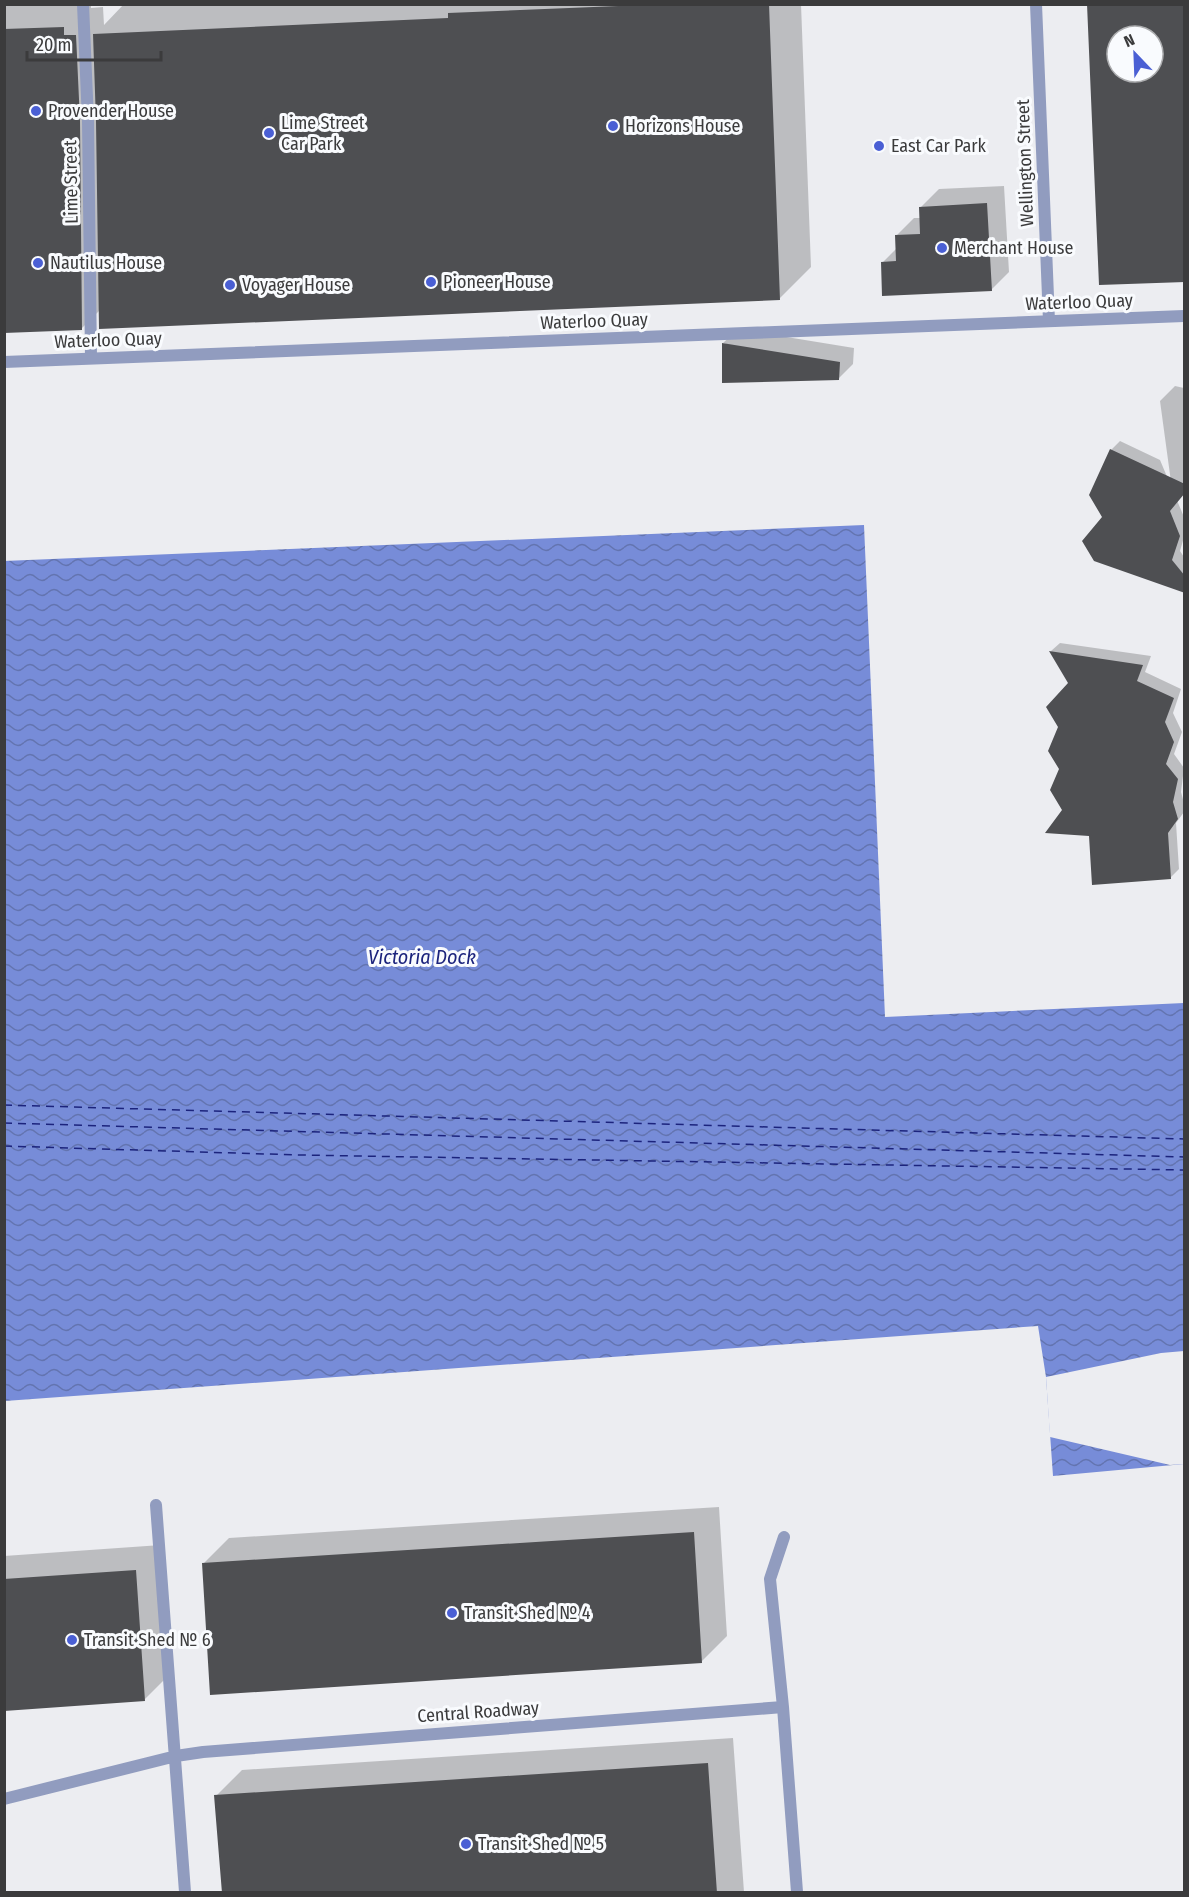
<svg xmlns="http://www.w3.org/2000/svg" width="1189" height="1897" font-family="'Fira Sans Condensed',sans-serif">
<style>
.water{fill:url(#water-waves)}
.pier{fill:#ecedf1}
.shadow{fill:#0003}
.lines{fill:none;stroke-linecap:round;stroke-linejoin:round}
.ferry{stroke:#1c247d;stroke-width:1.5;stroke-dasharray:8 6;stroke-linecap:butt}
.building{fill:#4e4f52;fill-rule:evenodd}
.minor{stroke:#919cbf;stroke-width:12}
.tertiary{stroke:#919cbf;stroke-width:12}
.poi-dot{fill:#4a5fd4;stroke:#f9fbfe;stroke-width:2}
.labels{text-anchor:middle;dominant-baseline:central;stroke-width:6;stroke-linejoin:round;paint-order:stroke}
.poi-label{font-size:18px;fill:#3b3b3c;stroke:#f9fbfe;text-anchor:start}
.street-label{font-size:18px;fill:#3b3b3c;stroke:#f9fbfe}
.water-label{font-size:20px;font-style:italic;fill:#1c247d;stroke:#f9fbfe}
</style>
<defs>
<pattern id="water-waves" width="16" height="10" patternUnits="userSpaceOnUse" patternTransform="scale(1.5)"><rect width="16" height="10" fill="#778cd8"/><path d="M0 5q4-4 8 0t8 0" fill="none" stroke="#6374b0"/></pattern>
</defs>
<rect width="100%" height="100%" fill="#ecedf1"/>
<!-- water -->
<path class="water" d="M 864,525 L 885,1017 L 1184,1003 L 1184,1464 L 1053,1476 L 1046,1377 L 1038,1326 L 5,1401 L 4,561 Z"/>
<!-- pier -->
<path class="pier" d="M 1184,1351 L 1184,1464 L 1170,1465 L 1050,1437 L 1046,1377 L 1161,1353 Z"/>
<!-- shadow -->
<path class="shadow" d="M 4,4 L 91,4 L 91,8 L 103,7 L 104,25 L 124,4 L 801,4 L 811,267 L 779,299 L 100,310 L 82,328 L 4,331 Z
M 1004,186 L 1009,272 L 991,290 L 882,263 L 897,248 L 896,236 L 914,218 L 921,218 L 921,207 L 939,189 Z
M 738,329 L 854,348 L 853,364 L 838,379 L 723,343 Z
M 1175,386 L 1184,388 L 1184,483 L 1171,482 L 1160,401 Z
M 1120,441 L 1160,460 L 1184,517 L 1184,537 L 1180,551 L 1184,557 L 1184,592 L 1104,517 L 1111,450 Z
M 1060,643 L 1151,656 L 1145,672 L 1181,689 L 1173,713 L 1182,732 L 1174,754 L 1184,768 L 1181,792 L 1184,803 L 1184,812 L 1176,823 L 1179,869 L 1170,878 L 1090,835 L 1064,810 L 1060,727 L 1070,684 L 1051,651 Z
M 719,1507 L 727,1636 L 701,1662 L 203,1564 L 229,1538 Z
M 161,1545 L 170,1674 L 144,1700 L 4,1709 L 4,1556 Z
M 733,1738 L 744,1892 L 223,1892 L 216,1796 L 242,1770 Z"/>
<g class="lines">
<!-- ferry -->
<path class="ferry" d="M 4,1105 L 1184,1139
M 4,1123 L 1184,1157
M 4,1146 L 299,1155 L 1184,1170"/>
</g>
<!-- building -->
<path class="building" d="M 667,4 L 769,4 L 780,300 L 99,329 L 96,121 L 93,34 L 448,18 L 448,13 Z
M 1087,4 L 1185,4 L 1185,282 L 1099,285 ZM 1117,36 L 1153,36 L 1153,72 L 1117,72 Z
M 64,27 L 64,35 L 76,35 L 80,121 L 82,330 L 4,333 L 4,29 Z
M 987,203 L 992,291 L 882,296 L 881,262 L 896,261 L 895,235 L 920,234 L 919,207 Z
M 722,343 L 840,362 L 839,380 L 722,383 Z
M 1110,449 L 1185,484 L 1185,493 L 1170,511 L 1180,536 L 1172,560 L 1185,576 L 1185,593 L 1094,561 L 1082,541 L 1102,517 L 1089,495 Z
M 1049,651 L 1143,665 L 1137,681 L 1174,698 L 1165,722 L 1174,742 L 1166,764 L 1178,779 L 1173,802 L 1178,819 L 1168,833 L 1171,879 L 1092,885 L 1089,836 L 1045,833 L 1062,810 L 1050,790 L 1059,769 L 1048,751 L 1058,727 L 1046,707 L 1068,683 Z
M 694,1532 L 702,1663 L 210,1695 L 202,1563 Z
M 136,1570 L 145,1701 L 4,1711 L 4,1579 Z
M 708,1763 L 717,1893 L 222,1893 L 214,1795 Z"/>
<g class="lines">
<!-- minor -->
<path class="minor" d="M 83,4 L 88,121 L 91,358
M 156,1505 L 185,1892
M 784,1537 L 770,1579 L 783,1707 L 797,1892
M 4,1799 L 176,1756 L 203,1752 L 783,1707"/>
<!-- tertiary -->
<path class="tertiary" d="M 1036,4 L 1049,321
M 4,362 L 1184,316"/>
</g>
<!-- markers -->
<g class="poi-dot">
<circle cx="36" cy="111" r="6"/>
<circle cx="613" cy="126" r="6"/>
<circle cx="269" cy="133" r="6"/>
<circle cx="879" cy="146" r="6"/>
<circle cx="942" cy="248" r="6"/>
<circle cx="38" cy="263" r="6"/>
<circle cx="431" cy="282" r="6"/>
<circle cx="230" cy="285" r="6"/>
<circle cx="452" cy="1613" r="6"/>
<circle cx="72" cy="1640" r="6"/>
<circle cx="466" cy="1844" r="6"/>
</g>
<g class="labels">
<!-- poi labels -->
<g class="poi-label">
<text x="48" y="111">Provender House</text>
<text x="281" y="123">Lime Street<tspan x="281" dy="21">Car Park</tspan></text>
<text x="625" y="126">Horizons House</text>
<text x="891" y="146">East Car Park</text>
<text x="954" y="248">Merchant House</text>
<text x="50" y="263">Nautilus House</text>
<text x="443" y="282">Pioneer House</text>
<text x="242" y="285">Voyager House</text>
<text x="464" y="1613">Transit Shed № 4</text>
<text x="84" y="1640">Transit Shed № 6</text>
<text x="478" y="1844">Transit Shed № 5</text>
</g>
<!-- street labels -->
<g class="street-label">
<text transform="translate(1025 163) rotate(-92)">Wellington Street</text>
<text transform="translate(71 182) rotate(-91)">Lime Street</text>
<text transform="translate(1079 302) rotate(-2)">Waterloo Quay</text>
<text transform="translate(594 321) rotate(-2)">Waterloo Quay</text>
<text transform="translate(108 340) rotate(-2)">Waterloo Quay</text>
<text transform="translate(478 1712) rotate(-4)">Central Roadway</text>
</g>
<!-- water labels -->
<g class="water-label">
<text x="422" y="957">Victoria Dock</text>
</g>
</g>
<!-- border -->
<rect width="1189" height="1897" fill="none" stroke="#3b3b3c" stroke-width="12"/>
<!-- north arrow -->
<g transform="translate(1135 54) rotate(337)"><circle r="28" fill="#f9fbfe" stroke="#adaeb0" stroke-width="1.5"/>
<path d="M0-4.5L10 22L0 15L-10 22Z" fill="#4a5fd4"/>
<text y="-9" font-size="16" font-weight="bold" text-anchor="middle" fill="#3b3b3c">N</text>
</g>
<!-- scale -->
<path d="M27 51v9h134v-9" fill="none" stroke="#3b3b3c" stroke-width="3"/>
<text x="36" y="51" font-size="18" fill="#3b3b3c" stroke="#f9fbfe" stroke-width="4.5" paint-order="stroke">20 m</text>
</svg>
